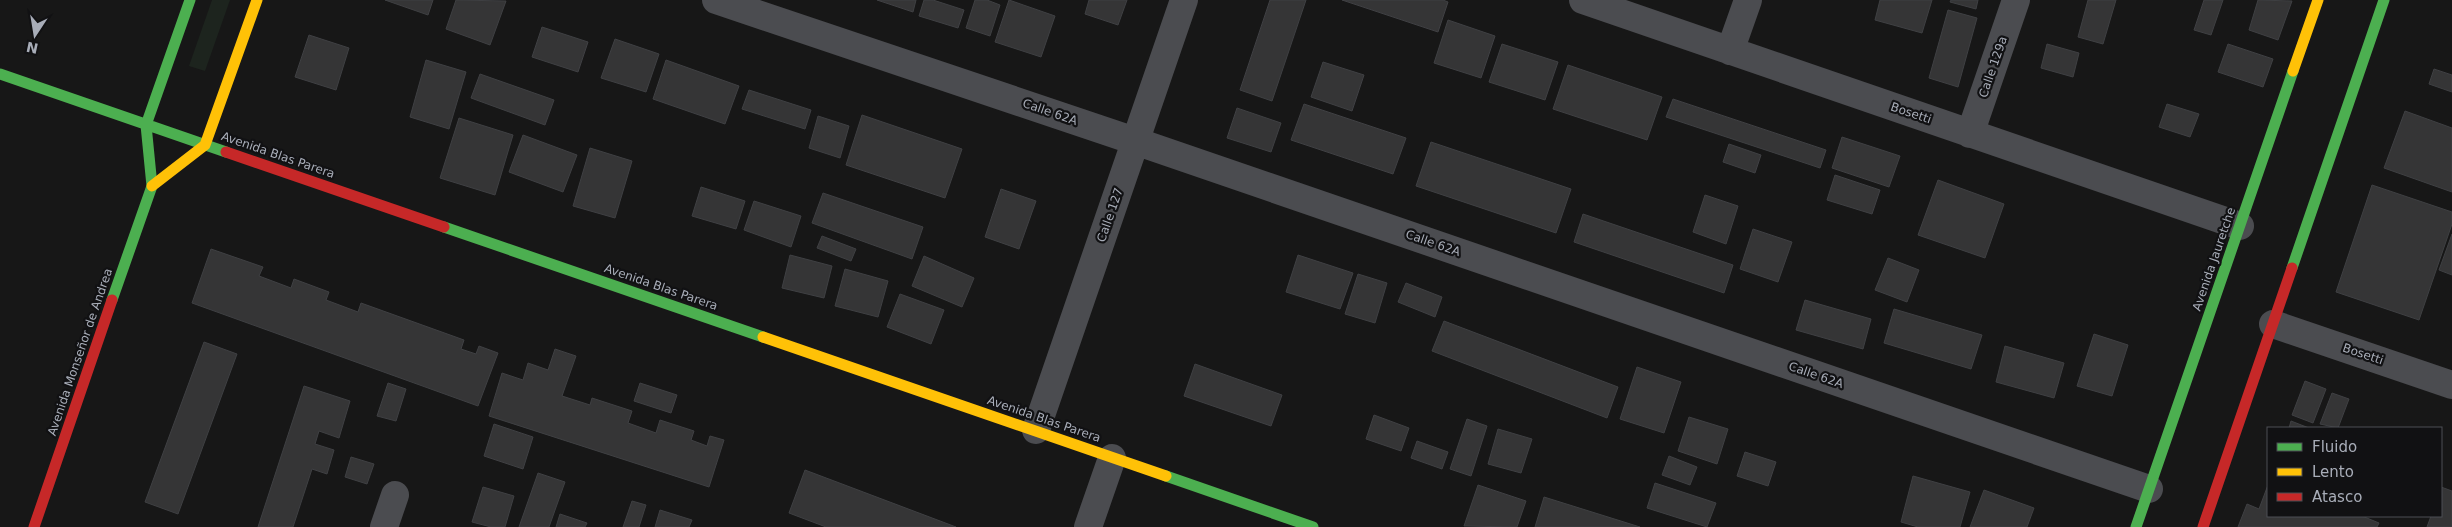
<svg xmlns="http://www.w3.org/2000/svg" width="2452" height="527" font-family="'DejaVu Sans',sans-serif">
<style>
.green{fill:#1d241e}
.building{fill:#353536;stroke:#3f4043}
.lines{fill:none;stroke-linecap:round;stroke-linejoin:round}
.street{stroke:#4b4c50;stroke-width:28}
.fast{stroke:#4caf50;stroke-width:11}
.slow{stroke:#ffc107;stroke-width:11}
.jam{stroke:#c62828;stroke-width:11}
.labels{text-anchor:middle;dominant-baseline:central;stroke-width:4.5;stroke-linejoin:round;paint-order:stroke}
.street-label{font-size:12px;fill:#a8adb8;stroke:#111113}
</style>
<rect width="100%" height="100%" fill="#171717"/>
<!-- green -->
<path class="green" d="M 212,0 L 230,0 L 205,71 L 189,66 Z"/>
<!-- building -->
<path class="building" d="M 385,0 L 433,0 L 428,15 Z
M 456,0 L 506,1 L 490,45 L 446,29 Z
M 877,0 L 916,0 L 913,12 Z
M 924,0 L 933,0 L 964,10 L 958,28 L 919,16 Z
M 975,0 L 987,0 L 1000,5 L 990,36 L 966,28 Z
M 1009,0 L 1055,16 L 1041,57 L 995,42 Z
M 1089,0 L 1127,0 L 1118,25 L 1085,14 Z
M 1270,0 L 1306,0 L 1272,101 L 1240,90 Z
M 1342,0 L 1443,0 L 1448,2 L 1438,32 Z
M 1880,0 L 1932,0 L 1922,33 L 1875,20 Z
M 1951,0 L 1978,0 L 1976,9 L 1950,2 Z
M 2088,0 L 2116,0 L 2103,44 L 2078,37 Z
M 2204,0 L 2223,0 L 2211,35 L 2194,30 Z
M 2258,0 L 2292,1 L 2278,40 L 2249,30 Z
M 1948,10 L 1977,18 L 1958,87 L 1929,78 Z
M 1448,20 L 1495,36 L 1481,78 L 1434,63 Z
M 542,27 L 588,42 L 578,72 L 532,57 Z
M 309,35 L 349,48 L 336,90 L 295,77 Z
M 615,39 L 659,54 L 646,92 L 601,78 Z
M 1502,44 L 1558,62 L 1545,100 L 1489,82 Z
M 2047,44 L 2079,53 L 2073,77 L 2041,68 Z
M 2228,44 L 2273,59 L 2263,87 L 2218,72 Z
M 426,60 L 466,72 L 449,129 L 410,117 Z
M 666,60 L 739,86 L 725,124 L 653,99 Z
M 1323,62 L 1364,75 L 1352,111 L 1311,97 Z
M 1568,65 L 1662,97 L 1647,140 L 1553,109 Z
M 2434,69 L 2452,75 L 2452,92 L 2429,84 Z
M 480,74 L 554,100 L 545,125 L 471,98 Z
M 749,90 L 811,110 L 805,129 L 742,109 Z
M 1673,99 L 1826,150 L 1820,168 L 1666,117 Z
M 1304,104 L 1406,138 L 1393,174 L 1291,140 Z
M 2167,104 L 2199,114 L 2190,137 L 2159,127 Z
M 1237,108 L 1281,123 L 1271,152 L 1227,138 Z
M 2405,111 L 2452,128 L 2452,192 L 2384,168 Z
M 862,115 L 962,149 L 945,198 L 846,165 Z
M 818,116 L 849,126 L 840,158 L 809,148 Z
M 459,118 L 513,135 L 495,195 L 440,178 Z
M 523,135 L 577,155 L 563,192 L 509,172 Z
M 1842,137 L 1900,156 L 1889,187 L 1832,168 Z
M 1431,142 L 1571,189 L 1556,233 L 1416,186 Z
M 1729,144 L 1761,155 L 1755,173 L 1723,162 Z
M 590,148 L 632,161 L 615,218 L 573,206 Z
M 1835,175 L 1880,190 L 1872,214 L 1827,200 Z
M 1938,180 L 2004,204 L 1985,258 L 1918,235 Z
M 2372,185 L 2452,212 L 2452,224 L 2419,320 L 2336,292 Z
M 701,187 L 745,201 L 736,229 L 692,216 Z
M 1001,189 L 1036,201 L 1019,249 L 985,237 Z
M 823,193 L 923,227 L 912,259 L 812,223 Z
M 1705,195 L 1738,206 L 1726,244 L 1693,232 Z
M 754,201 L 801,216 L 791,247 L 744,230 Z
M 1583,214 L 1733,265 L 1724,293 L 1574,242 Z
M 1753,229 L 1792,242 L 1778,282 L 1740,269 Z
M 2452,234 L 2452,275 L 2439,270 Z
M 822,236 L 856,249 L 851,261 L 817,248 Z
M 211,249 L 263,267 L 259,276 L 291,288 L 294,279 L 329,292 L 326,300 L 358,312 L 361,303 L 464,340 L 461,349 L 476,354 L 479,346 L 498,353 L 478,406 L 192,303 Z
M 790,255 L 832,266 L 824,298 L 782,288 Z
M 1298,255 L 1353,273 L 1340,309 L 1286,292 Z
M 924,256 L 974,278 L 962,307 L 912,286 Z
M 1888,258 L 1919,270 L 1907,302 L 1875,290 Z
M 845,269 L 888,281 L 878,317 L 835,306 Z
M 1358,274 L 1387,283 L 1375,323 L 1345,314 Z
M 1406,283 L 1442,297 L 1435,317 L 1398,302 Z
M 900,294 L 944,310 L 931,344 L 887,327 Z
M 1805,300 L 1871,319 L 1863,349 L 1796,330 Z
M 1894,309 L 1982,335 L 1971,369 L 1884,343 Z
M 1444,321 L 1618,387 L 1607,418 L 1432,351 Z
M 2094,334 L 2128,345 L 2112,396 L 2077,386 Z
M 204,342 L 237,354 L 178,514 L 145,502 Z
M 2005,346 L 2064,363 L 2054,398 L 1996,382 Z
M 555,349 L 576,356 L 562,396 L 590,405 L 592,398 L 632,411 L 628,423 L 656,433 L 660,420 L 694,431 L 691,440 L 707,446 L 710,436 L 724,440 L 709,487 L 489,416 L 502,373 L 523,380 L 528,363 L 548,370 Z
M 1195,364 L 1282,395 L 1271,426 L 1184,396 Z
M 1637,367 L 1681,382 L 1664,433 L 1620,419 Z
M 2305,381 L 2326,389 L 2313,423 L 2292,415 Z
M 388,383 L 406,389 L 396,421 L 377,416 Z
M 640,383 L 677,395 L 671,413 L 634,401 Z
M 304,386 L 350,401 L 339,438 L 319,431 L 315,444 L 334,450 L 327,474 L 312,469 L 293,527 L 258,527 Z
M 2332,393 L 2349,399 L 2338,428 L 2320,424 Z
M 1374,415 L 1409,428 L 1401,451 L 1366,439 Z
M 1689,417 L 1728,429 L 1717,464 L 1678,451 Z
M 1467,419 L 1487,426 L 1471,476 L 1450,469 Z
M 2291,421 L 2309,428 L 2289,428 Z
M 494,424 L 533,437 L 523,469 L 484,456 Z
M 1498,429 L 1532,439 L 1521,473 L 1488,464 Z
M 1417,441 L 1448,452 L 1442,469 L 1411,458 Z
M 1745,452 L 1776,462 L 1768,486 L 1737,476 Z
M 1669,456 L 1697,467 L 1690,485 L 1662,475 Z
M 351,457 L 374,464 L 367,484 L 345,477 Z
M 805,470 L 956,527 L 826,527 L 789,513 Z
M 538,473 L 565,482 L 549,527 L 519,527 Z
M 1913,476 L 1970,492 L 1960,527 L 1918,527 L 1901,522 Z
M 1655,483 L 1716,503 L 1707,527 L 1647,508 Z
M 1478,485 L 1526,501 L 1517,527 L 1464,526 Z
M 2268,485 L 2268,516 L 2362,516 L 2379,523 L 2377,527 L 2238,527 L 2247,504 L 2259,509 Z
M 483,487 L 514,496 L 505,527 L 491,527 L 472,522 Z
M 2441,487 L 2452,491 L 2452,527 L 2427,527 L 2431,516 L 2441,516 Z
M 1984,490 L 2034,508 L 2027,527 L 1970,527 Z
M 1544,497 L 1640,527 L 1535,527 Z
M 632,501 L 646,505 L 639,527 L 623,527 Z
M 660,510 L 692,520 L 689,527 L 655,527 Z
M 560,514 L 587,523 L 585,527 L 556,527 Z"/>
<g class="lines">
<!-- street -->
<path class="street" d="M 716,0 L 1135,141 L 2149,489
M 1583,0 L 2240,226
M 1730,51 L 1748,0
M 1970,134 L 2016,0
M 2273,324 L 2452,385
M 1036,430 L 1184,0
M 384,527 L 395,495
M 1088,527 L 1112,458"/>
<!-- fast -->
<path class="fast" d="M 0,74 L 226,152
M 444,227 L 763,337
M 2292,268 L 2384,0
M 112,300 L 152,186 L 146,125 L 190,0
M 1166,476 L 1313,527
M 2136,527 L 2293,71"/>
<!-- slow -->
<path class="slow" d="M 2293,71 L 2318,0
M 152,186 L 205,145 L 257,0
M 763,337 L 1166,476"/>
<!-- jam -->
<path class="jam" d="M 226,152 L 444,227
M 34,527 L 112,300
M 2203,527 L 2292,268"/>
</g>
<g class="labels">
<!-- street labels -->
<g class="street-label">
<text transform="translate(1993 67) rotate(-71)">Calle 129a</text>
<text transform="translate(1050 112) rotate(19)">Calle 62A</text>
<text transform="translate(1911 113) rotate(19)">Bosetti</text>
<text transform="translate(278 155) rotate(19)">Avenida Blas Parera</text>
<text transform="translate(1110 215) rotate(-71)">Calle 127</text>
<text transform="translate(1433 243) rotate(19)">Calle 62A</text>
<text transform="translate(2214 259) rotate(-71)">Avenida Jauretche</text>
<text transform="translate(661 287) rotate(19)">Avenida Blas Parera</text>
<text transform="translate(80 352) rotate(-71)">Avenida Monseñor de Andrea</text>
<text transform="translate(2363 354) rotate(19)">Bosetti</text>
<text transform="translate(1816 375) rotate(19)">Calle 62A</text>
<text transform="translate(1044 419) rotate(19)">Avenida Blas Parera</text>
</g>
</g>
<!-- legend -->
<rect x="2267" y="427" width="175" height="90" fill="#111113" stroke="#4d4f55"/>
<rect x="2277" y="443" width="25" height="8" fill="#4caf50" stroke="#4d4f55"/>
<text x="2312" y="452" font-size="15" fill="#a8adb8">Fluido</text>
<rect x="2277" y="468" width="25" height="8" fill="#ffc107" stroke="#4d4f55"/>
<text x="2312" y="477" font-size="15" fill="#a8adb8">Lento</text>
<rect x="2277" y="493" width="25" height="8" fill="#c62828" stroke="#4d4f55"/>
<text x="2312" y="502" font-size="15" fill="#a8adb8">Atasco</text>
<!-- north arrow -->
<g transform="translate(35 35) rotate(192)" stroke="#111113" stroke-width="4" paint-order="stroke">
<path d="M0-4L9 19L0 12L-9 19Z" fill="#a8adb8"/>
<text y="-8" font-size="14" font-weight="bold" text-anchor="middle" fill="#a8adb8">N</text>
</g>
</svg>
